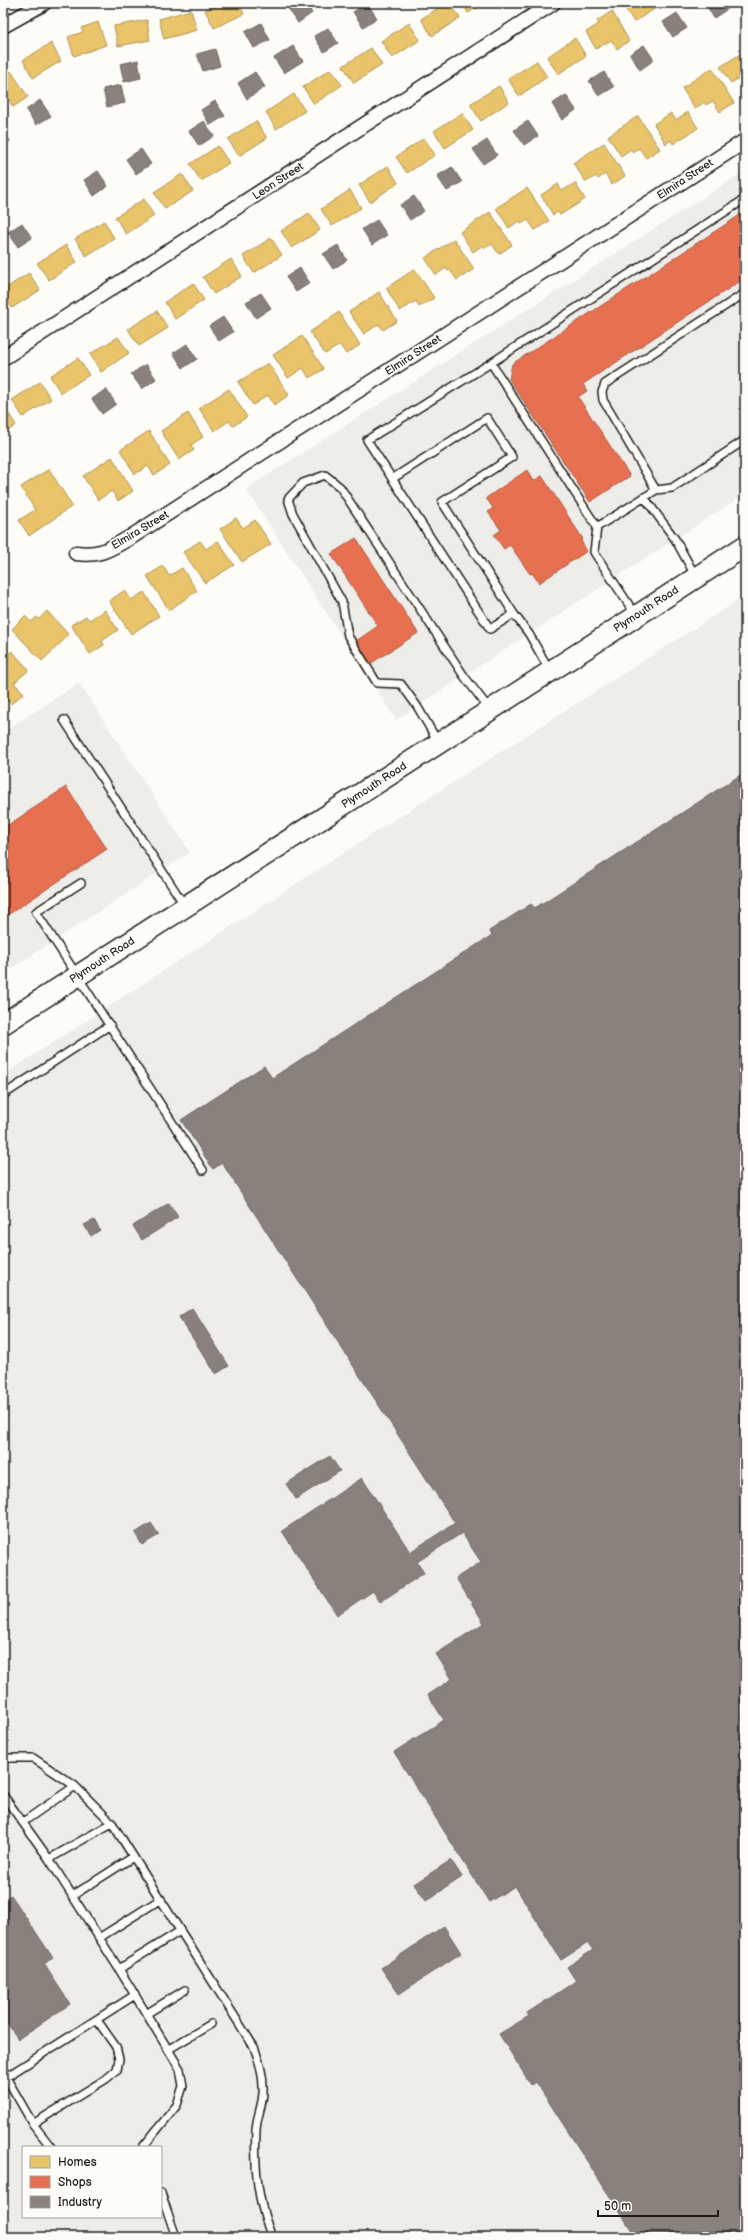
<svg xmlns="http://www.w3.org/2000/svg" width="748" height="2240" font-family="'Balsamiq Sans',sans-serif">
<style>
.built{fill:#eeede9;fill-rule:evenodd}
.homes{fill:#e9c46a;stroke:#ac9253}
.shops{fill:#e76f51;stroke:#aa5641}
.industry{fill:#8a817c;stroke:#69635f}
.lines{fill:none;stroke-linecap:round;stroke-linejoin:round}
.service-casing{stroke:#1c1c1c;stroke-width:10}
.minor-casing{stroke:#1c1c1c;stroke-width:17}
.secondary-casing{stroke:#1c1c1c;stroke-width:23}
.service{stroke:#fdfcf7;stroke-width:7}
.minor{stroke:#fdfcf7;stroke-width:14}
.secondary{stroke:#fdfcf7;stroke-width:20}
.labels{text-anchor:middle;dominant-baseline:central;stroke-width:4;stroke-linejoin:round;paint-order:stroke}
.street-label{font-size:11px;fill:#1c1c1c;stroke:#fdfcf7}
</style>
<rect width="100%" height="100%" fill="#fdfcf7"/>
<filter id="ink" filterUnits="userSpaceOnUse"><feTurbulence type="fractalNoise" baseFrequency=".025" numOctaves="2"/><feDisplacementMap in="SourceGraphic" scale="8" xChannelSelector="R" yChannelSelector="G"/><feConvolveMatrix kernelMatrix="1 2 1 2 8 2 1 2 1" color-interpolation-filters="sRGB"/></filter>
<g filter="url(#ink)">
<!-- built -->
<path class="built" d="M 745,171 L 745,494 L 396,720 L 246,489 Z
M 745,596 L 745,2237 L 3,2237 L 3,1075 L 402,815 ZM 23,2147 L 161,2147 L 161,2217 L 23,2217 Z
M 79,683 L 190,852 L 3,974 L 3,732 Z"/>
<!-- homes -->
<path class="homes" d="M 220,3 L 239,3 L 244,14 L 214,28 L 205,10 Z
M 256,3 L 267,3 L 260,8 Z
M 446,3 L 450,3 L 460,18 L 432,36 L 421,19 Z
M 462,3 L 484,3 L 468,13 Z
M 626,3 L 662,3 L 662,4 L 634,22 L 623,5 Z
M 191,10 L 197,30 L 164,39 L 159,19 Z
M 612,11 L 629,41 L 617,49 L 611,40 L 596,49 L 586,32 L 599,24 L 597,21 Z
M 147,20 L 150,40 L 118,46 L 114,26 Z
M 98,22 L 106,45 L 74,56 L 68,37 L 83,32 L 81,28 Z
M 409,23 L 420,40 L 392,58 L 381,41 Z
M 575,38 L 586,56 L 558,74 L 547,57 Z
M 51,43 L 61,61 L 33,78 L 23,60 Z
M 371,48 L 382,65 L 354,83 L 343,66 Z
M 745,51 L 745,79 L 743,80 L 741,77 L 731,83 L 720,67 Z
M 537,61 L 547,77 L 519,96 L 508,79 Z
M 712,68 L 734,103 L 720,112 L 713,101 L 706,105 L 704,102 L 695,109 L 682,88 Z
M 331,69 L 342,85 L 314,104 L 303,87 Z
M 11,71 L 28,97 L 13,107 L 8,98 L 3,101 L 3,77 Z
M 499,86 L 509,102 L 481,121 L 470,104 Z
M 294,94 L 305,111 L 276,129 L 266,112 Z
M 688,112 L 698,128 L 673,144 L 671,140 L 666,144 L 654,124 L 671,113 L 676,120 Z
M 462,113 L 473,130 L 445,148 L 434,131 Z
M 638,116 L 660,149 L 646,158 L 639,148 L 633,152 L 631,149 L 621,156 L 608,136 Z
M 256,121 L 267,138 L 239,156 L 228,139 Z
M 424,138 L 435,155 L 407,173 L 396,157 Z
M 604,143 L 625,176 L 612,185 L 605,174 L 598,179 L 596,176 L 586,182 L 573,163 Z
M 218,146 L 229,163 L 201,181 L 190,164 Z
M 388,166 L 398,183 L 370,202 L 359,185 Z
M 182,174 L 193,191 L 165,209 L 154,192 Z
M 575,183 L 585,199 L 560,215 L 558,212 L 553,215 L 541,195 L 558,184 L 562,191 Z
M 527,188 L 549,221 L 535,230 L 528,220 L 521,224 L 519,221 L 509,228 L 496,208 Z
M 350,190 L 361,208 L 332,226 L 321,209 Z
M 144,199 L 154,216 L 126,234 L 115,217 Z
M 490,212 L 512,245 L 499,254 L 492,244 L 485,248 L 483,245 L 473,252 L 460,232 Z
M 309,213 L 320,230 L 292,248 L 281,231 Z
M 104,221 L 114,238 L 86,256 L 75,239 Z
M 271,238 L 282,255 L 254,273 L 243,256 Z
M 454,239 L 474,269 L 457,280 L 450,270 L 448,271 L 446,268 L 436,275 L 425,258 Z
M 66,245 L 77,262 L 49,280 L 37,263 Z
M 231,259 L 242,276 L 214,294 L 203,277 Z
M 415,269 L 434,298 L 419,307 L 416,301 L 400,311 L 386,288 Z
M 29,273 L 40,290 L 12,308 L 3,294 L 3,290 Z
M 193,283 L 204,300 L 175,319 L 165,302 Z
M 379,292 L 397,321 L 383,330 L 379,324 L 364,334 L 349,312 Z
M 157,311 L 168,328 L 139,346 L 128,329 Z
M 339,312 L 360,345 L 346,354 L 340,345 L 325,354 L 310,332 Z
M 302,336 L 324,369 L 309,378 L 303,368 L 288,378 L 273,355 Z
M 118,337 L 129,353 L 101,372 L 90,354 Z
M 78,358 L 89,375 L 61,393 L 50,376 Z
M 268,363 L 289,395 L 274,405 L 268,395 L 253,405 L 238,382 Z
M 40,382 L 51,399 L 23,417 L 12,400 Z
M 229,389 L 247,417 L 233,426 L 229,421 L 214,431 L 199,408 Z
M 5,408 L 16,425 L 3,434 L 3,410 Z
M 188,413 L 203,437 L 191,445 L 194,450 L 179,460 L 161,431 Z
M 149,431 L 170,465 L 154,475 L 148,466 L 135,474 L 120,450 Z
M 112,457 L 133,491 L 118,501 L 112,491 L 98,500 L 83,476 Z
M 49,469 L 72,506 L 29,536 L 19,520 L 35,510 L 21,487 Z
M 236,518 L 243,528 L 255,520 L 271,544 L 242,562 L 220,529 Z
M 200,541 L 206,549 L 218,541 L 234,565 L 205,583 L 183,552 Z
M 163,566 L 169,576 L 182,568 L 197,591 L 169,610 L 147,576 Z
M 125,590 L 131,600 L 144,592 L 159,616 L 131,634 L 109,601 Z
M 105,610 L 118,630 L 102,641 L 104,645 L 90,654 L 71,625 L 86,616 L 89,620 Z
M 47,611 L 69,635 L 42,661 L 12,629 L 25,616 L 31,622 L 37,617 L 39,619 Z
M 12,651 L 29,670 L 14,683 L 24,693 L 11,704 L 3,695 L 3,656 L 5,657 Z"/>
<!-- shops -->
<path class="shops" d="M 740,215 L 745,222 L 745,278 L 583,384 L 587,391 L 578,397 L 630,476 L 590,502 L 509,379 L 512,364 Z
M 527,470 L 534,481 L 542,476 L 583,539 L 581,541 L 587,551 L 539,583 L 532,573 L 530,574 L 510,545 L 504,549 L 494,535 L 501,530 L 488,512 L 493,508 L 486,498 Z
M 356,538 L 418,633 L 370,664 L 356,641 L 378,626 L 331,554 Z
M 66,787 L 107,849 L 3,918 L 3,824 L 5,827 Z"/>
<!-- industry -->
<path class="industry" d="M 295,3 L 306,3 L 312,13 L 298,23 L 288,8 Z
M 367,3 L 377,18 L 363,27 L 353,12 Z
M 705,3 L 725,3 L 729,8 L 714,18 Z
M 677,13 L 687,28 L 673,37 L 663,22 Z
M 261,23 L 270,40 L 254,48 L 245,32 Z
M 328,28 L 338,43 L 324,52 L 314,36 Z
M 644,45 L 654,60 L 640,70 L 630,54 Z
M 293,46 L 303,61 L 284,73 L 274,58 Z
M 215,49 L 220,66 L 203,71 L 197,54 Z
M 138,60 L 141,78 L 124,82 L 120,64 Z
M 255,72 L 265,87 L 247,99 L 238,83 Z
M 604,72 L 614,87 L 599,96 L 589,81 Z
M 121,85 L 125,103 L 107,107 L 103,89 Z
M 566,95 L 576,110 L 562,120 L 552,104 Z
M 40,100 L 51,116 L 36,125 L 26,110 Z
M 215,101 L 225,116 L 210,125 L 201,110 Z
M 204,121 L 214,136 L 199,146 L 189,131 Z
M 528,121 L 538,136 L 524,145 L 514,130 Z
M 3,131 L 10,141 L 3,145 Z
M 487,140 L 497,155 L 483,164 L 473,149 Z
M 141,149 L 151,164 L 136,174 L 126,159 Z
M 452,167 L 462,182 L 447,191 L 437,176 Z
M 98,171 L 108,186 L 94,196 L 84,180 Z
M 414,196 L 424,211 L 410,220 L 400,205 Z
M 377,220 L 387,235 L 372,245 L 362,229 Z
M 22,223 L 32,238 L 18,247 L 8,232 Z
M 338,245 L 347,260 L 333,269 L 323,254 Z
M 300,268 L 310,283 L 296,292 L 286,277 Z
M 261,293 L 271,308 L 256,318 L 246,302 Z
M 223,317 L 233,332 L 219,341 L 209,326 Z
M 187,344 L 197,359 L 183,368 L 173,353 Z
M 146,364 L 156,379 L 142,389 L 131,374 Z
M 106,389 L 116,404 L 102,414 L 92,399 Z
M 745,772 L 745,2237 L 636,2237 L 536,2082 L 531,2085 L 499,2034 L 529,2016 L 527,2013 L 576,1981 L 567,1967 L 593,1950 L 588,1943 L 561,1960 L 515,1886 L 489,1902 L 394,1752 L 444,1720 L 428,1695 L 452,1679 L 436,1654 L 484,1623 L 456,1578 L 481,1562 L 462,1533 L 417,1562 L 424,1573 L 380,1602 L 373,1591 L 337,1615 L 282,1531 L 362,1478 L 410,1552 L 455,1523 L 222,1163 L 213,1169 L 181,1120 L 264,1066 L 272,1078 L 492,935 L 489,931 L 531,904 L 535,908 Z
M 169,1203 L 178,1217 L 142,1240 L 133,1226 Z
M 94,1220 L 100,1230 L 91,1236 L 84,1225 Z
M 192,1308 L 229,1366 L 216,1374 L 179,1317 Z
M 330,1456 L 340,1471 L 296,1499 L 286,1484 Z
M 151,1523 L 159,1535 L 142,1545 L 135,1533 Z
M 451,1860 L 462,1877 L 426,1901 L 414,1884 Z
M 11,1895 L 53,1958 L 44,1964 L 70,2004 L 18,2039 L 3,2017 L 3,1900 Z
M 444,1926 L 461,1953 L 399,1994 L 381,1968 Z"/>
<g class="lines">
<!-- service casing -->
<g class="service-casing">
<path id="service" d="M 745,199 L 491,363 L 597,527 L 656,490 L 603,400 L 602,392 L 605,384 L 745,293
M 392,479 L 487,418 L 512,457 L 442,502 L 514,614 L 490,629 L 367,440 L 491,363
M 656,490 L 672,488 L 745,440
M 644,497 L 675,539 L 696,577
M 597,527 L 594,552 L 635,614
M 514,614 L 529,634 L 550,671
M 64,720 L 185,906
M 438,742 L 417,706 L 401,684 L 377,683 L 348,636 L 342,602 L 293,514 L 288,499 L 303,483 L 325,475 L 340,487 L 464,676 L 490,710
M 81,883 L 36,912 L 203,1170
M 3,1095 L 110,1025
M 3,1758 L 33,1758 L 75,1786 L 112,1823 L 254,2047 C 259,2061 264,2076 263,2092 C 263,2105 256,2118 256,2131 C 254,2167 258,2204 272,2237
M 3,1795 L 49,1859 L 119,1969 L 180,2069 L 183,2086 L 177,2105 L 143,2147
M 23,1822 L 75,1786
M 49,1859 L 112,1823
M 72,1896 L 133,1857
M 99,1938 L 161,1899
M 119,1969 L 180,1931
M 146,2014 L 185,1990
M 169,2049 L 211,2024
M 3,2072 L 33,2124 L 51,2147
M 6,2077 L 135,1995
M 33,2124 L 106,2079 L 117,2070 L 119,2059 L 116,2047 L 97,2020
M 161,2193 L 176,2237"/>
</g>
<!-- minor casing -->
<g class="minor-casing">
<path id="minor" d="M 3,26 L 44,3
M 3,358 L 553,3
M 76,553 C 102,556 109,549 131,537 L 745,141"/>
</g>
<!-- secondary casing -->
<g class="secondary-casing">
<path id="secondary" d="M 3,1024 L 745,546"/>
</g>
<!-- service -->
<use href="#service" class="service"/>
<!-- minor -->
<use href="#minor" class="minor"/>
<!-- secondary -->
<use href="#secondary" class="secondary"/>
</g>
</g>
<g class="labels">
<!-- street labels -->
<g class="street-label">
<text transform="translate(685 179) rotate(-33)">Elmira Street</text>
<text transform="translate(278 181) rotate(-33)">Leon Street</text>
<text transform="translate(413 355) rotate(-33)">Elmira Street</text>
<text transform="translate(140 530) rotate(-31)">Elmira Street</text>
<text transform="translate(646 609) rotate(-33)">Plymouth Road</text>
<text transform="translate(374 785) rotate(-33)">Plymouth Road</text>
<text transform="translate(102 960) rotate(-33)">Plymouth Road</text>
</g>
</g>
<!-- margin -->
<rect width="748" height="2240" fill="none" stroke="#fdfcf7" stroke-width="16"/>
<rect x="8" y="8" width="732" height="2224" fill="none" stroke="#1c1c1c" stroke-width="1.5" filter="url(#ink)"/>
<!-- legend -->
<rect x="22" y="2146" width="140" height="72" fill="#fdfcf7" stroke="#a3a29f"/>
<rect x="30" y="2156" width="20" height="12" fill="#e9c46a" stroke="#a3a29f"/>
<text x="58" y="2166" font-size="12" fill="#1c1c1c">Homes</text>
<rect x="30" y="2176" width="20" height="12" fill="#e76f51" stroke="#a3a29f"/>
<text x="58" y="2186" font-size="12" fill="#1c1c1c">Shops</text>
<rect x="30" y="2196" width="20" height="12" fill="#8a817c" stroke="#a3a29f"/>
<text x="58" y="2206" font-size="12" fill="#1c1c1c">Industry</text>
<!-- scale -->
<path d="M598 2210v6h120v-6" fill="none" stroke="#1c1c1c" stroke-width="2"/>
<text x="604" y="2210" font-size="12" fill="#1c1c1c" stroke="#fdfcf7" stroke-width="3" paint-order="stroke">50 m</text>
</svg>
